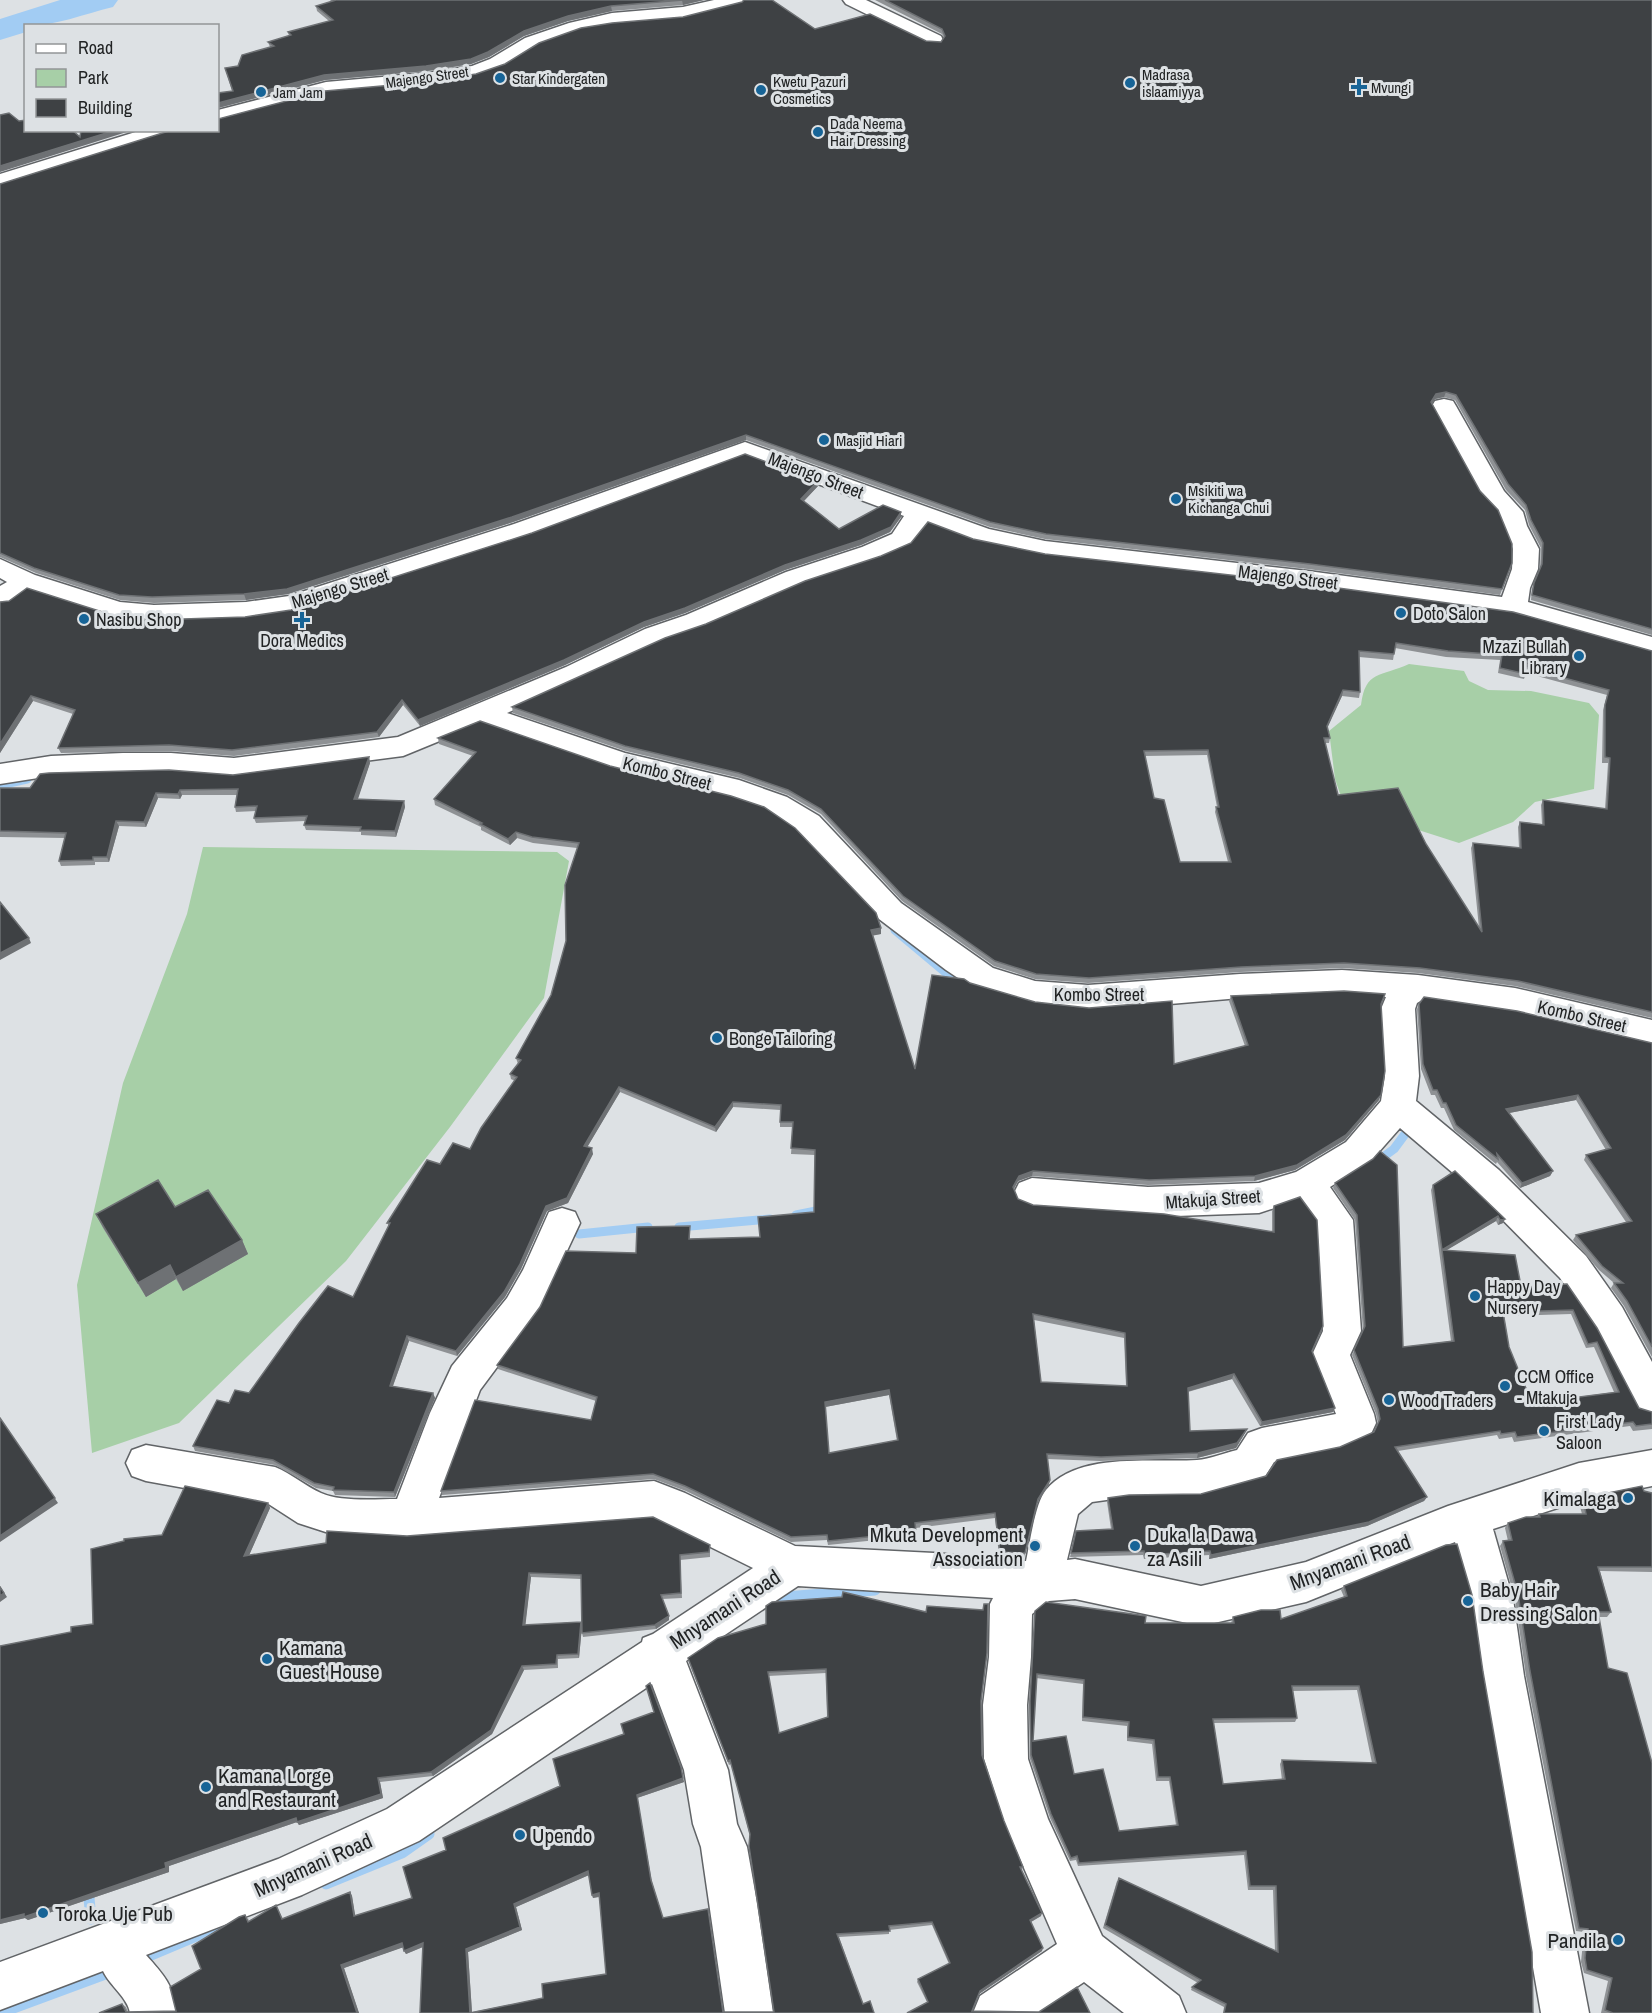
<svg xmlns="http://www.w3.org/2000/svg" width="1652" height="2013" font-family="'Archivo Narrow',sans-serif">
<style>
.green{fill:#a7cfa7}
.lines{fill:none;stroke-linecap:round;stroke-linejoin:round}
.stream-far1{stroke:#a2ccf3;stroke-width:9}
.stream{stroke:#a2ccf3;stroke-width:11}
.river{fill:#a2ccf3;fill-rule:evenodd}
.minor-casing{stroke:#616467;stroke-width:3}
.minor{fill:#fff;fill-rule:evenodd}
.wall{fill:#8e9194;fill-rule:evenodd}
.shaded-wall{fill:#6e7174}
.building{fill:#3e4144;stroke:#6e7174;stroke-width:1.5;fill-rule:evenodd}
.poi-dot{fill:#176497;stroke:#dde1e4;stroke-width:2}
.labels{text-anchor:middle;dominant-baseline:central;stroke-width:6;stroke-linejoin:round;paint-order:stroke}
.far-poi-label{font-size:15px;fill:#212324;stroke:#dde1e4;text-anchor:start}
.far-street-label{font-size:15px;fill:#212324;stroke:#dde1e4}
.street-label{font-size:18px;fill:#212324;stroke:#dde1e4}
.poi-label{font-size:18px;fill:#212324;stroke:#dde1e4;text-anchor:start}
.near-poi-label{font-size:21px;fill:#212324;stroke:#dde1e4;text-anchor:start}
.near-street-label{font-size:21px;fill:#212324;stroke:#dde1e4}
</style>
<rect width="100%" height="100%" fill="#dde1e4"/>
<!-- green -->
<path class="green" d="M 1409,664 L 1464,671 L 1469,681 L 1488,690 L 1531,691 L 1589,703 L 1599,715 L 1594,789 L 1535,802 L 1513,822 L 1459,843 L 1409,827 L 1348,817 L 1335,779 L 1329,731 L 1361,705 C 1365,670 1381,677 1409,664 Z
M 203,847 L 557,852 L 569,861 L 544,998 L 450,1127 L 346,1261 L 179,1423 L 92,1453 L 77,1285 L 123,1083 L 187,914 Z"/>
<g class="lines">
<!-- stream-far1 -->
<path class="stream-far1" d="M 0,785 L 27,779
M 895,930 L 950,976 L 968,981
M 1375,1163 L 1394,1149 L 1411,1126
M 796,1215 L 826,1209
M 679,1227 L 770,1219
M 579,1234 L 648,1227"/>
<!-- stream -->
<path class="stream" d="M 772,1598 L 875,1590
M 326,1884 L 402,1853 L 429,1834
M 88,1888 L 91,1919
M 137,1961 L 218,1927
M 0,2013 L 116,1970"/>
<!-- river -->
<path class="river" d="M 60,0 L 118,0 L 113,7 C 84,14 55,26 26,26 L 26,32 L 0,40 L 0,19 Z"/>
<!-- minor casing -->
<g class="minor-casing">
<path id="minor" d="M 714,0 L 745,0 L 742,4 L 683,19 L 612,25 L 581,31 L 539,46 L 504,67 L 476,77 L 427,85 L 326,94 L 218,122 L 218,110 L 326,82 L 427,73 L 472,66 L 490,59 L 525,38 L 569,23 L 612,13 L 683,7 Z
M 843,0 L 866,0 L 941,36 L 943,40 L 941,44 L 927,44 L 846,4 Z
M 142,130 L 175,130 L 172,134 L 0,187 L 0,174 Z
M 1444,399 L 1453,401 L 1456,406 L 1504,491 L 1523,512 L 1527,526 L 1539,549 L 1538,569 L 1530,588 L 1528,602 L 1652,637 L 1652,655 L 1512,615 L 1308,587 L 1045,557 L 973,542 L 927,525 L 910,546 L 880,559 L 804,584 L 706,627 L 665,641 L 586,679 L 507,713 L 625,753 L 739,780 L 787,797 L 819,816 L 901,903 L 993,968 L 1035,981 L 1088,985 L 1240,974 L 1342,970 L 1418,975 L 1515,988 L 1652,1020 L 1652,1046 L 1515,1014 L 1422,1000 L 1417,1003 L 1415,1009 L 1419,1076 L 1416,1101 L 1499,1170 L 1586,1256 L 1622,1307 L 1652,1362 L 1652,1416 L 1638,1411 L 1596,1331 L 1560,1278 L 1473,1190 L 1400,1128 L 1370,1162 L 1330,1187 L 1353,1220 L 1361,1331 L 1350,1355 L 1374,1414 L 1376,1423 L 1370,1436 L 1338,1449 L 1274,1462 L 1264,1478 L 1199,1496 L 1128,1497 L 1092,1502 L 1078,1514 L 1067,1560 L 1075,1559 L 1201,1586 L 1306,1562 L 1448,1506 L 1579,1463 L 1652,1450 L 1652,1486 L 1579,1501 L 1493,1529 L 1513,1599 L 1524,1676 L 1589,2013 L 1541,2013 L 1482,1676 L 1471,1599 L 1455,1542 L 1306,1602 L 1201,1626 L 1075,1599 L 1049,1601 L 1032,1614 L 1031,1657 L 1027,1705 L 1028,1759 L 1048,1819 L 1102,1936 L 1179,1996 L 1186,2013 L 1124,2013 L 1084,1982 L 1038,2013 L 973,2013 L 980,1996 L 1057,1944 L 1005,1824 L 984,1759 L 983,1705 L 989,1657 L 990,1604 L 993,1598 L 798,1586 L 686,1661 L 728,1770 L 737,1824 L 747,1847 L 757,1903 L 773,2013 L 725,2013 L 701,1847 L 693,1824 L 684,1770 L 652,1684 L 419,1841 L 302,1895 L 146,1955 C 164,1975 173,1985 178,2013 L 130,2013 C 128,1998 110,1986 103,1971 L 0,2010 L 0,1962 L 278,1859 L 387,1809 L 642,1642 L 643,1638 L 653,1634 L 753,1568 L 654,1519 L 409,1538 L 335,1535 L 298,1523 L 267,1503 L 146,1481 L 132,1476 L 126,1463 L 132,1450 L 146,1445 L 275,1467 C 292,1474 305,1486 321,1493 C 340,1502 376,1499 397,1499 L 430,1413 L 452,1366 L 507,1298 L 523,1270 L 549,1212 L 562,1208 L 575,1212 L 580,1223 L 539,1311 L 480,1390 L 439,1498 L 654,1481 L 685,1493 L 795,1546 L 934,1553 L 1026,1561 C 1030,1543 1035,1503 1046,1490 C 1078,1451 1152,1463 1197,1460 C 1210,1459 1224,1453 1237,1450 L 1248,1433 L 1262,1428 L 1336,1414 L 1312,1355 L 1323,1331 L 1317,1224 L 1299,1200 L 1259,1213 L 1148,1217 L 1032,1208 L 1019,1203 L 1014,1193 L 1019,1183 L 1032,1178 L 1148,1187 L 1259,1183 L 1296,1172 L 1346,1142 L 1381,1101 L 1385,1076 L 1381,1009 L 1386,997 L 1342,994 L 1240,998 L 1088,1011 L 1035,1005 L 970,986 L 946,970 L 879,919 L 797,832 L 765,811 L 732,799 L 611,769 L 481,724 L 403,756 L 234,778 L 171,773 L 123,773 L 51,776 L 0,784 L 0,764 L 51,756 L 123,753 L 171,753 L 234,758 L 398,737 L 566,667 L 645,629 L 686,615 L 786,572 L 862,547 L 892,534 L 904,516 L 745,457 L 532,536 L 292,613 L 246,620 L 154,623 L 117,619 L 29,591 L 10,604 L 0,606 L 0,586 L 7,582 L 0,578 L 0,559 L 35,575 L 120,602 L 154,605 L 246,602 L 289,596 L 514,524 L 745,442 L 989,529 L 1045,541 L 1308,571 L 1502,597 L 1512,569 L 1513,549 L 1498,514 L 1480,495 L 1432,406 L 1435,401 Z"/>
</g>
<!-- minor -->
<use href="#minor" class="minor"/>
</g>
<!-- wall -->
<path class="wall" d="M 330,0 L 704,0 L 683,5 L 612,11 L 568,21 L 524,36 L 489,57 L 471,64 L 427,71 L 325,80 L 218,108 L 218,93 L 232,91 L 225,68 L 238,66 L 270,47 L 268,42 L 289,36 L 288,32 L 329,21 L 317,11 L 316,6 L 332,2 Z
M 875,0 L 1652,0 L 1652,635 L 1531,600 L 1532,589 L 1540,568 L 1541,548 L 1529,525 L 1525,510 L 1506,490 L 1455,400 L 1444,397 L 1435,399 L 1432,403 L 1512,563 L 1500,595 L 1308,569 L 1045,539 L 990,527 L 746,440 L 513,522 L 288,594 L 246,600 L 154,603 L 120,600 L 36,573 L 0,557 L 0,184 L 427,82 L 815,29 L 926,41 L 941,42 L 944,38 L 942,34 Z
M 818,481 L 818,486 L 804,501 L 839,529 L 901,512 L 901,517 L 890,532 L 861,545 L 785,570 L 685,613 L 644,627 L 565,665 L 420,726 L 403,705 L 379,737 L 234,756 L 171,751 L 61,753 L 58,748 L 73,714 L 33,701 L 0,753 L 0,602 L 152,620 L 245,617 L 291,610 Z
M 973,539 L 1045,554 L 1652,651 L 1652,1018 L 1515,986 L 1418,973 L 1342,968 L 1240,972 L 1088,983 L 1035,979 L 994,966 L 902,901 L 821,814 L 788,795 L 740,778 L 626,751 L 513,713 L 512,707 ZM 1395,648 L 1446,657 L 1500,660 L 1498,673 L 1524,679 L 1526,673 L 1607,695 L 1603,710 L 1602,763 L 1608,763 L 1605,809 L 1543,800 L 1541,805 L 1542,824 L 1520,822 L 1518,827 L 1519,848 L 1473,843 L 1471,848 L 1479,928 L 1426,844 L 1338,795 L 1325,743 L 1329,743 L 1330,738 L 1327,727 L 1342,696 L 1359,698 L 1360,692 L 1359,657 L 1393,660 ZM 1207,755 L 1217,807 L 1216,807 L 1215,812 L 1228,862 L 1180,862 L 1154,798 L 1145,756 Z
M 480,721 L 881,928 L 881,934 L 872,935 L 915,1069 L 970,983 L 1174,1064 L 1245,1046 L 1229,1001 L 1231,996 L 1381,1004 L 1379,1100 L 1345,1140 L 1295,1170 L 1254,1181 L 1148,1185 L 1032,1176 L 1018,1181 L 1014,1189 L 1018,1199 L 1033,1205 L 1272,1232 L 1272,1211 L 1274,1206 L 1312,1351 L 1335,1408 L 1333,1412 L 1260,1426 L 1232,1379 L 1188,1392 L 1190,1431 L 1245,1433 L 1236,1448 L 1197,1458 L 1100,1461 L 1047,1459 L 1049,1484 L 1037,1503 L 1024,1558 L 999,1556 L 995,1518 L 916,1528 L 916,1536 L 828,1545 L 827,1540 L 791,1542 L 686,1491 L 654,1479 L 442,1495 L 441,1491 L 591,1420 L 596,1401 L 498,1369 L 497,1365 L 636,1253 L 690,1226 L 690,1239 L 760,1237 L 814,1212 L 815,1155 L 791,1154 L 793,1127 L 780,1127 L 780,1110 L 733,1107 L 716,1132 L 620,1092 L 587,1147 L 593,1154 L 568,1203 L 547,1211 L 521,1269 L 505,1297 L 457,1356 L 409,1341 L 393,1386 L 433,1393 L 435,1398 L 395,1497 L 335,1495 L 333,1491 L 316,1488 L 275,1465 L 195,1451 L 193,1446 L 229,1403 L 249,1393 L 353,1297 L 389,1226 L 387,1223 L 440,1164 L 470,1149 L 515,1081 L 511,1079 L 510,1074 L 518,1064 L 516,1058 L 551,995 L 566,941 L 577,848 L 533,843 L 517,838 L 510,845 L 481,830 L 481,827 L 435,805 L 434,799 L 473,756 L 439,744 L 438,738 ZM 1034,1320 L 1124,1338 L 1126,1386 L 1041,1382 ZM 889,1395 L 897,1441 L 829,1453 L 825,1407 Z
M 369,757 L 370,763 L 357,800 L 404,801 L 405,807 L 396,837 L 361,835 L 361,832 L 306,830 L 304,825 L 305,821 L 256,823 L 254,818 L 256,811 L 236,812 L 235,807 L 237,795 L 182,795 L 180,799 L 158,798 L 146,827 L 119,826 L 109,862 L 95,862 L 95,865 L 61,866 L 59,861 L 65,838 L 0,837 L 0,788 L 30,788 L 233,775 Z
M 1419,1004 L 1652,1043 L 1652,1357 L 1624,1306 L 1611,1288 L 1614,1283 L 1599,1270 L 1573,1240 L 1576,1235 L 1626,1222 L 1584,1160 L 1586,1155 L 1606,1150 L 1576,1100 L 1509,1113 L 1553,1171 L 1550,1176 L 1520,1188 L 1497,1162 L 1496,1164 L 1454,1130 L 1444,1108 L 1441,1108 L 1435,1095 L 1431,1095 L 1421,1069 L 1417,1009 Z
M 1373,1159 L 1403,1347 L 1451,1341 L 1431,1190 L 1433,1185 L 1505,1219 L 1503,1223 L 1498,1225 L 1496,1221 L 1446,1250 L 1521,1286 L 1567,1284 L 1639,1408 L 1652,1412 L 1652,1429 L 1633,1431 L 1630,1426 L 1514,1442 L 1512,1437 L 1499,1439 L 1497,1435 L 1398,1451 L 1427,1497 L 1424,1501 L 1367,1526 L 1209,1559 L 1209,1555 L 1144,1559 L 1143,1555 L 1070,1557 L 1076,1531 L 1111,1529 L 1107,1502 L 1108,1498 L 1201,1494 L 1266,1476 L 1374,1433 L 1378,1424 L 1376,1414 L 1352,1355 L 1363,1331 L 1355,1220 L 1333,1188 L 1335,1183 ZM 1571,1314 L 1586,1348 L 1594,1347 L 1614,1392 L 1532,1403 L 1509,1347 L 1504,1316 Z
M 175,1207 L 242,1240 L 248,1254 L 183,1291 L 176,1279 L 146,1297 L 103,1228 L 96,1214 Z
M 1644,1491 L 1652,1493 L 1652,1572 L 1600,1571 L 1611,1612 L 1607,1617 L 1598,1617 L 1652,2013 L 1601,2013 L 1608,1981 L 1584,1973 L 1581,1962 L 1584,1932 L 1576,1931 L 1526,1676 L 1515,1599 L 1500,1546 L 1503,1541 L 1508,1541 L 1505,1528 L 1508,1523 L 1537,1517 L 1539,1514 L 1582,1514 L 1579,1503 L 1583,1498 Z
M 268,1503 L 270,1508 L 249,1555 L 407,1536 L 710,1549 L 710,1557 L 680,1560 L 682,1598 L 662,1599 L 669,1620 L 656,1629 L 583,1637 L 582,1633 L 581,1579 L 531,1577 L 525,1625 L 581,1622 L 582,1626 L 579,1658 L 558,1659 L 558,1668 L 524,1670 L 492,1734 L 433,1776 L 380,1782 L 383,1798 L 299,1825 L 297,1822 L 169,1866 L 169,1872 L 28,1920 L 25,1918 L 0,1924 L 0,1646 L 71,1632 L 93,1624 L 162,1535 Z
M 1344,1586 L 1533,2013 L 1223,2013 L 1224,2007 L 1191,1990 L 1192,1987 L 1198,1983 L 1103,1928 L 1117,1881 L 1275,1951 L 1273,1890 L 1248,1890 L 1244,1855 L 1078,1866 L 1076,1860 L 1070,1861 L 1050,1818 L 1030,1759 L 1029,1705 L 1035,1611 L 1145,1623 L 1231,1623 L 1233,1617 L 1281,1619 L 1344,1597 L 1341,1590 ZM 1036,1678 L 1083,1684 L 1082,1721 L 1127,1726 L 1127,1741 L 1152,1744 L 1156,1781 L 1169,1781 L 1176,1825 L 1119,1831 L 1074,1774 L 1033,1741 ZM 1357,1690 L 1372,1763 L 1282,1760 L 1280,1764 L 1282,1780 L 1223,1784 L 1213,1723 L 1295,1722 L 1297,1718 L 1293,1691 Z
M 718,1638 L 981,1701 L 982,1755 L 1004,1821 L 1023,1867 L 1022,1870 L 1021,1870 L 1041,1916 L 1031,1922 L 1042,1951 L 979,1994 L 972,2011 L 1090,2013 L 907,2013 L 927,2002 L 917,1982 L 918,1979 L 949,1964 L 932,1925 L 889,1930 L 889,1934 L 839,1937 L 863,2004 L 874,2013 L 420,2013 L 423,1947 L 406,1954 L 403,1947 L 344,1968 L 359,2013 L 99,2013 L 122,2004 L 126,2007 L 128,2012 L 176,2011 L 201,1969 L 248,1918 L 249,1922 L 278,1909 L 283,1919 L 350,1892 L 352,1896 L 355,1916 L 412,1898 L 681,1767 L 684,1782 L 637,1798 L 652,1882 L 663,1918 L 723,2012 L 774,2012 L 750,1836 L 731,1764 L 729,1765 L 689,1662 L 688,1658 ZM 826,1673 L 827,1717 L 779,1733 L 768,1676 ZM 589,1875 L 593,1898 L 600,1897 L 606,1974 L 543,1998 L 472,2012 L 468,1952 L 522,1930 L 516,1907 Z"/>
<!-- shaded-wall -->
<path class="shaded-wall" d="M 682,0 L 704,0 L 683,5 Z
M 611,6 L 612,11 L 568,21 L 524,36 L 489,57 L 471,64 L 427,71 L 325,80 L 218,108 L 218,103 L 324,75 L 524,31 L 568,16 Z
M 116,130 L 133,130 L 0,172 L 0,166 Z
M 1446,392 L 1444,397 L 1435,399 L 1430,407 L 1431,402 L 1436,394 Z
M 746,435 L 746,440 L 513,522 L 288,594 L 246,600 L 244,594 Z
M 818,481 L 818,486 L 801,504 L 801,499 Z
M 901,512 L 901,517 L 890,532 L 861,545 L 785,570 L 685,613 L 644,627 L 565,665 L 420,726 L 418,720 L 644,622 Z
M 1343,690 L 1342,696 L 1326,731 L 1327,726 Z
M 31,696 L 33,701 L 0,753 L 0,744 Z
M 402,700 L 403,705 L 379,737 L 377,732 Z
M 369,757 L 370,763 L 356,805 L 354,799 Z
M 180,790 L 182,795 L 180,799 L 178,794 Z
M 156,793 L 158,798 L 146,827 L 144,822 Z
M 404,801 L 405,807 L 396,837 L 395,831 Z
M 116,821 L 119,826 L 109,862 L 107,857 Z
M 516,832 L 517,838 L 510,845 L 508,839 Z
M 881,928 L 881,934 L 871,936 L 871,930 Z
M 29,938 L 31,943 L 0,960 L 0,953 Z
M 619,1087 L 620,1092 L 585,1151 L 584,1146 Z
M 1381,1095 L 1379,1100 L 1345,1140 L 1295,1170 L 1254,1181 L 1255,1176 Z
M 1578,1095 L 1576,1100 L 1504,1114 L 1506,1109 Z
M 733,1102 L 733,1107 L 716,1132 L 715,1127 Z
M 592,1148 L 593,1154 L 568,1203 L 547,1211 L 521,1269 L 505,1297 L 457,1356 L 456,1351 L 546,1206 Z
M 1033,1171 L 1032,1176 L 1018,1181 L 1012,1192 L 1013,1187 L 1019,1176 Z
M 1553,1171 L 1550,1176 L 1520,1188 L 1522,1183 Z
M 1498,1216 L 1496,1221 L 1442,1253 L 1442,1250 L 1440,1254 L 1442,1250 Z
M 1505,1219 L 1503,1223 L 1498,1225 L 1500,1220 Z
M 242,1240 L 248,1254 L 183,1291 L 176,1277 Z
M 170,1265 L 176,1279 L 146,1297 L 138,1283 Z
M 407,1336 L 409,1341 L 391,1391 L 390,1386 Z
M 1234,1374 L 1232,1379 L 1186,1392 L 1188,1388 Z
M 889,1390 L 889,1395 L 825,1407 L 825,1402 Z
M 433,1393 L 435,1398 L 395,1497 L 394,1492 Z
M 1335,1408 L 1333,1412 L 1260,1426 L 1262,1422 Z
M 0,1418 L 58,1503 L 0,1542 Z
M 1247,1429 L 1245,1433 L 1236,1448 L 1197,1458 L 1198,1453 Z
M 1050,1480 L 1049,1484 L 1037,1503 L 1024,1558 L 1038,1499 Z
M 1427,1497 L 1424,1501 L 1367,1526 L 1209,1559 L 1211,1555 Z
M 268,1503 L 270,1508 L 247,1560 L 244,1556 Z
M 529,1573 L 531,1577 L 525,1629 L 523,1625 Z
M 0,1586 L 7,1597 L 0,1602 Z
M 669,1616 L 669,1620 L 656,1629 L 655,1625 Z
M 581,1622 L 582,1626 L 579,1658 L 578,1654 Z
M 522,1666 L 524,1670 L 492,1734 L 433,1776 L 431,1772 Z
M 378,1778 L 380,1782 L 383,1798 L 299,1825 L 297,1822 L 169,1866 L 169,1872 L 28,1920 L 25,1918 L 0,1924 L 0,1920 L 165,1863 Z
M 683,1778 L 684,1782 L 637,1798 L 637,1795 Z
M 588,1871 L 589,1875 L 516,1907 L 522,1930 L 468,1952 L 472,2013 L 470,2013 L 466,1949 L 514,1904 Z
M 350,1892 L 352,1896 L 356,1920 L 354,1916 Z
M 599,1893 L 601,1896 L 593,1898 L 592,1895 Z
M 1042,1913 L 1041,1916 L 1029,1923 L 1030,1920 Z
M 402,1943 L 404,1947 L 344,1968 L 359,2013 L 357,2013 L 341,1965 Z
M 423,1943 L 425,1946 L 406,1954 L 404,1951 Z
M 1043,1948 L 1042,1951 L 979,1994 L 980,1991 Z"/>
<!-- building -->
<path class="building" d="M 336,0 L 683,0 L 611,6 L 568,16 L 524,31 L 488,52 L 471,59 L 426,66 L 324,75 L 218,103 L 218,93 L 233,91 L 225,68 L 238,66 L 242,55 L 274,46 L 268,42 L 291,35 L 288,32 L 333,20 L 316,6 Z
M 744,0 L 772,0 L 815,29 L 870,14 L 926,41 L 941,42 L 945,36 L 942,29 L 885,0 L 1652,0 L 1652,629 L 1532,595 L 1534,583 L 1542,564 L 1543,543 L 1531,520 L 1526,505 L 1508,484 L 1456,395 L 1446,392 L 1436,394 L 1431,402 L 1480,491 L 1498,510 L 1512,544 L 1512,563 L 1502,589 L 1310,564 L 1046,534 L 990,522 L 746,435 L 512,517 L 287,589 L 244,594 L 152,597 L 119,595 L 34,568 L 0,553 L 0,184 L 172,130 L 218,130 L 218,119 L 325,91 L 427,82 L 476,74 L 505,64 L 539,43 L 581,28 L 612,23 L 683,17 L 742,2 Z
M 9,113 L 19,121 L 26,120 L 26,130 L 72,130 L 80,137 L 81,130 L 116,130 L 0,166 L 0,115 Z
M 745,454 L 818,481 L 801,499 L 839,529 L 883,505 L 901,512 L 891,527 L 861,540 L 785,565 L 685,608 L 644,622 L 564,660 L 418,720 L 402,700 L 377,732 L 232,750 L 169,745 L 58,748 L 75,710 L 31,696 L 0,744 L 0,602 L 9,601 L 27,588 L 115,616 L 152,620 L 245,617 L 291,610 L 532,533 Z
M 928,522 L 973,539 L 1045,554 L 1309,584 L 1513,612 L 1652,651 L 1652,1012 L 1518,981 L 1420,968 L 1344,963 L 1241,967 L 1089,978 L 1036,974 L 995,961 L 903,896 L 821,809 L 788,790 L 739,773 L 625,746 L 512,707 L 665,638 L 706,624 L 805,581 L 881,556 L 911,543 ZM 1396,643 L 1448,651 L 1502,655 L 1500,668 L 1526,674 L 1527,668 L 1609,690 L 1605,705 L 1605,757 L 1610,758 L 1607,809 L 1543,800 L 1544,825 L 1520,822 L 1521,848 L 1473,843 L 1482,932 L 1426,844 L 1398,788 L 1338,795 L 1324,738 L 1330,738 L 1327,726 L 1343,690 L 1360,692 L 1359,651 L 1394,654 ZM 1208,750 L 1219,807 L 1216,807 L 1231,862 L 1180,862 L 1164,800 L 1154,798 L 1144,751 Z
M 480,721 L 610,766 L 731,796 L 764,807 L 795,828 L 876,913 L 881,928 L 871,930 L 915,1069 L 932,975 L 964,979 L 970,983 L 1035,1002 L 1089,1008 L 1172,1001 L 1174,1064 L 1248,1045 L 1231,996 L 1344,991 L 1385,994 L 1381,1004 L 1385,1071 L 1381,1095 L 1346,1135 L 1297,1165 L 1255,1176 L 1149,1180 L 1033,1171 L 1019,1176 L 1013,1187 L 1018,1199 L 1033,1205 L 1164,1214 L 1274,1232 L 1274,1206 L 1300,1197 L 1317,1220 L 1323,1326 L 1312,1351 L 1335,1408 L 1262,1422 L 1234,1374 L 1188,1388 L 1190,1431 L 1247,1429 L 1237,1443 L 1198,1453 L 1101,1457 L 1047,1454 L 1050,1480 L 1038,1499 L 1025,1553 L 1000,1552 L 995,1513 L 915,1523 L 916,1532 L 828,1541 L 827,1535 L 791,1537 L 685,1486 L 653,1474 L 441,1491 L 475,1400 L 591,1420 L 597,1397 L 497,1365 L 540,1307 L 566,1251 L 636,1253 L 637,1227 L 690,1226 L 689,1239 L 760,1237 L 758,1217 L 814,1212 L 815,1150 L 791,1148 L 793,1122 L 780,1122 L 781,1105 L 733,1102 L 715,1127 L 619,1087 L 584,1146 L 592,1148 L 567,1198 L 546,1206 L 520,1264 L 504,1292 L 456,1351 L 407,1336 L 390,1386 L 433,1393 L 394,1492 L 333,1490 L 334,1487 L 314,1483 L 273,1460 L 193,1446 L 217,1400 L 229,1403 L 235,1390 L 249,1393 L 299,1323 L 328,1286 L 353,1297 L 390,1223 L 387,1223 L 427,1160 L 440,1164 L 453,1143 L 470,1149 L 481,1128 L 517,1077 L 510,1074 L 521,1060 L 516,1058 L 551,995 L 566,941 L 565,885 L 579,843 L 532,837 L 516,832 L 508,839 L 480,824 L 482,823 L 434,799 L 476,752 L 438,738 ZM 1033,1314 L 1125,1333 L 1127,1386 L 1041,1382 ZM 889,1390 L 898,1440 L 829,1453 L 825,1402 Z
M 369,757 L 354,799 L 404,801 L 395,831 L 360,830 L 361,827 L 304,825 L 307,816 L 254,818 L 257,806 L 235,807 L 238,789 L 180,790 L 178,794 L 156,793 L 144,822 L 116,821 L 107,857 L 93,857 L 93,860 L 59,861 L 66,833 L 0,831 L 0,788 L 30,788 L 40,774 L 49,773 L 169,770 L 233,775 Z
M 0,902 L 29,938 L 0,953 Z
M 1424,997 L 1517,1011 L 1652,1043 L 1652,1347 L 1627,1301 L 1614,1283 L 1623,1283 L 1602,1266 L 1576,1235 L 1632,1221 L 1586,1155 L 1611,1148 L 1578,1095 L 1506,1109 L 1553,1171 L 1522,1183 L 1497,1154 L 1498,1159 L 1456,1125 L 1446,1103 L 1443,1103 L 1437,1090 L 1433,1090 L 1423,1064 L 1419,1004 Z
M 1380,1151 L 1397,1165 L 1403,1347 L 1454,1341 L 1442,1250 L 1515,1255 L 1521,1286 L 1567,1284 L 1597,1328 L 1639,1408 L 1652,1412 L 1652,1424 L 1636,1426 L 1633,1422 L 1517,1437 L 1515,1432 L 1501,1434 L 1500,1431 L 1395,1447 L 1427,1497 L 1369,1522 L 1211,1555 L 1210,1551 L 1145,1555 L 1144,1551 L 1071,1553 L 1076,1531 L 1113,1529 L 1108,1498 L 1129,1495 L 1201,1494 L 1266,1476 L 1277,1460 L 1340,1447 L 1374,1432 L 1380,1419 L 1378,1409 L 1354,1350 L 1365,1326 L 1357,1215 L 1335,1183 L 1373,1159 ZM 1573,1310 L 1588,1344 L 1597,1342 L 1619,1392 L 1532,1403 L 1509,1347 L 1503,1312 Z
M 1455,1171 L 1505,1219 L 1500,1220 L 1498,1216 L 1442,1250 L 1433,1185 Z
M 158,1180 L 175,1207 L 208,1190 L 242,1240 L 176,1277 L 170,1265 L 138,1283 L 96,1214 Z
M 0,1418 L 55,1498 L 0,1536 Z
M 185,1486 L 268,1503 L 244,1556 L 326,1543 L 327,1531 L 407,1536 L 653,1517 L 710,1545 L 709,1552 L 680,1555 L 681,1593 L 661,1595 L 669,1616 L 655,1625 L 582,1633 L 581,1575 L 529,1573 L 523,1625 L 581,1622 L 578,1654 L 557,1655 L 556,1664 L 522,1666 L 491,1730 L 431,1772 L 378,1778 L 381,1794 L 297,1822 L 296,1818 L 165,1863 L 166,1868 L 24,1917 L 24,1914 L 0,1920 L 0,1646 L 71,1632 L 71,1627 L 93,1624 L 91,1549 L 124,1541 L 124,1539 L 162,1535 Z
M 1642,1486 L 1644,1491 L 1652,1493 L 1652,1567 L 1598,1567 L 1611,1612 L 1598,1612 L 1608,1668 L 1627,1673 L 1652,1763 L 1652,2013 L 1613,2013 L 1605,2010 L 1612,1978 L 1587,1970 L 1585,1958 L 1588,1929 L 1579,1928 L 1530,1671 L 1518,1594 L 1503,1541 L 1512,1540 L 1508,1523 L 1526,1517 L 1540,1517 L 1539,1514 L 1586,1514 L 1583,1498 Z
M 1457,1544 L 1472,1595 L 1483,1672 L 1532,1952 L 1533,2013 L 1224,2013 L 1226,2004 L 1192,1987 L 1201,1980 L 1105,1925 L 1119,1878 L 1278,1952 L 1276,1886 L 1250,1886 L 1246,1851 L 1079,1863 L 1077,1856 L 1071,1858 L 1051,1814 L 1031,1755 L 1030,1701 L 1035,1611 L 1046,1602 L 1146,1616 L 1145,1623 L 1234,1623 L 1233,1617 L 1261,1610 L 1280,1610 L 1281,1619 L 1347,1596 L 1344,1586 L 1446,1545 ZM 1037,1674 L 1084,1680 L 1083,1717 L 1129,1722 L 1128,1737 L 1154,1740 L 1158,1777 L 1170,1777 L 1178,1825 L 1119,1831 L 1103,1769 L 1074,1774 L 1066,1736 L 1033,1741 ZM 1292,1686 L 1359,1686 L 1376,1763 L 1282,1760 L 1285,1779 L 1223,1784 L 1213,1719 L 1297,1718 Z
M 0,1587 L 4,1593 L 0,1596 Z
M 843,1592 L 926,1612 L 927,1606 L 983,1610 L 984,1604 L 988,1604 L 987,1653 L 981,1701 L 982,1755 L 1004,1821 L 1023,1867 L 1020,1867 L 1042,1913 L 1030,1920 L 1043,1948 L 980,1991 L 972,2011 L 1039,2012 L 1077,1987 L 1090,2013 L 907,2013 L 928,2002 L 918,1979 L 950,1963 L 932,1922 L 889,1926 L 890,1931 L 837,1934 L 863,2004 L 870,2001 L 874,2013 L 420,2013 L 423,1943 L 404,1951 L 402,1943 L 341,1965 L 357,2013 L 99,2013 L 122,2004 L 126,2012 L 176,2011 L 170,1987 L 201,1969 L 192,1946 L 239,1917 L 245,1915 L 248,1922 L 276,1905 L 282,1919 L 350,1892 L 354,1916 L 412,1898 L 403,1867 L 446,1850 L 443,1838 L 560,1786 L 553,1759 L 624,1734 L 621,1724 L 654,1712 L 646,1686 L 650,1683 L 681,1767 L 683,1778 L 637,1795 L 651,1880 L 663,1918 L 708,1909 L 723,2012 L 774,2012 L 749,1846 L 750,1834 L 730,1760 L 728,1761 L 688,1658 L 718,1638 L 766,1624 L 766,1606 L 772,1602 L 842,1597 ZM 826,1669 L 828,1717 L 779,1733 L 768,1672 ZM 588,1871 L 592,1895 L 599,1893 L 606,1974 L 542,1984 L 543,1998 L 470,2013 L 466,1949 L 520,1927 L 514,1904 Z"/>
<!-- markers -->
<g class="poi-dot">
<circle cx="500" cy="78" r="6"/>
<circle cx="1130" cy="83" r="6"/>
<path d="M1356 78h6v6h6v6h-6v6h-6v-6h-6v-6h6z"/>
<circle cx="761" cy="90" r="6"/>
<circle cx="261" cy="92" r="6"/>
<circle cx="818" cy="132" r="6"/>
<circle cx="824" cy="440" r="6"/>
<circle cx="1176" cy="499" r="6"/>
<circle cx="1401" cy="613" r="6"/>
<circle cx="84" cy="619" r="6"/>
<path d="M299 611h6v6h6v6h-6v6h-6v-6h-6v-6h6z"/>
<circle cx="1579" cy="656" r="6"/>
<circle cx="717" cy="1038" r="6"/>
<circle cx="1475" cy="1296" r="6"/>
<circle cx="1505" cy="1386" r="6"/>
<circle cx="1389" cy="1400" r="6"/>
<circle cx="1544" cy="1431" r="6"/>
<circle cx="1628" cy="1498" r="6"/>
<circle cx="1035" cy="1546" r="6"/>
<circle cx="1135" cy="1546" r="6"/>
<circle cx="1468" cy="1601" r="6"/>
<circle cx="267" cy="1659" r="6"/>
<circle cx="206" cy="1787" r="6"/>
<circle cx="520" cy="1835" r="6"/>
<circle cx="43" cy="1913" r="6"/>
<circle cx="1618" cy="1940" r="6"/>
</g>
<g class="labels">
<!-- far-poi labels -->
<g class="far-poi-label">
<text x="1142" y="74">Madrasa<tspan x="1142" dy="17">islaamiyya</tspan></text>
<text x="512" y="78">Star Kindergaten</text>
<text x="773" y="81">Kwetu Pazuri<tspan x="773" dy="17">Cosmetics</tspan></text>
<text x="1371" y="87">Mvungi</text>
<text x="273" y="92">Jam Jam</text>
<text x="830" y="123">Dada Neema<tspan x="830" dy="17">Hair Dressing</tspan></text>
<text x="836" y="440">Masjid Hiari</text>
<text x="1188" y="490">Msikiti wa<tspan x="1188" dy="17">Kichanga Chui</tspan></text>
</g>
<!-- far-street labels -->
<g class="far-street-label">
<text transform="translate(427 77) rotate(-8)">Majengo Street</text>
</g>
<!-- street labels -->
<g class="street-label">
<text transform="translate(816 475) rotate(21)">Majengo Street</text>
<text transform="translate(1288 577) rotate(7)">Majengo Street</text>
<text transform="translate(340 588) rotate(-17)">Majengo Street</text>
<text transform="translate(667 773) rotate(14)">Kombo Street</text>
<text x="1099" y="994">Kombo Street</text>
<text transform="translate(1582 1016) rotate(13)">Kombo Street</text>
<text transform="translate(1213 1199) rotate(-4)">Mtakuja Street</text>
</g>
<!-- poi labels -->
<g class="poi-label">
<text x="1413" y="613">Doto Salon</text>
<text x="96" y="619">Nasibu Shop</text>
<text x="302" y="640" text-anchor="middle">Dora Medics</text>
<text x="1567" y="646" text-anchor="end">Mzazi Bullah<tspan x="1567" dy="21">Library</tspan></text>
<text x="729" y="1038">Bonge Tailoring</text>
<text x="1487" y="1286">Happy Day<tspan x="1487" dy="21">Nursery</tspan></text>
<text x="1517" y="1376">CCM Office<tspan x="1517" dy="21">- Mtakuja</tspan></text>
<text x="1401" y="1400">Wood Traders</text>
<text x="1556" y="1421">First Lady<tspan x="1556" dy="21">Saloon</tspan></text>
</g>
<!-- near-poi labels -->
<g class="near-poi-label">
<text x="1616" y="1498" text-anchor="end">Kimalaga</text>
<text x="1023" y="1534" text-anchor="end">Mkuta Development<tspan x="1023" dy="24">Association</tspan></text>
<text x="1147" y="1534">Duka la Dawa<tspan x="1147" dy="24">za Asili</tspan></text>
<text x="1480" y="1589">Baby Hair<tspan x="1480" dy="24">Dressing Salon</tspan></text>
<text x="279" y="1647">Kamana<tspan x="279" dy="24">Guest House</tspan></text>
<text x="218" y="1775">Kamana Lorge<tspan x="218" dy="24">and Restaurant</tspan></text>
<text x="532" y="1835">Upendo</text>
<text x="55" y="1913">Toroka Uje Pub</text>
<text x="1606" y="1940" text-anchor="end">Pandila</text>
</g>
<!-- near-street labels -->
<g class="near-street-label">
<text transform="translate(1350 1562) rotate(-20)">Mnyamani Road</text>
<text transform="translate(725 1609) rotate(-33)">Mnyamani Road</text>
<text transform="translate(313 1865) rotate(-24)">Mnyamani Road</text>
</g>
</g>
<!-- legend -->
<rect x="24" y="24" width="195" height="108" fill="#dde1e4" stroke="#929597" stroke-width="1.5"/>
<rect x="36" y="44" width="30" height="9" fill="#ffffff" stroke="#929597" stroke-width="1.5"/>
<text x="78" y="54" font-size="18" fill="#212324">Road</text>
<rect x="36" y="69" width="30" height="18" fill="#a7cfa7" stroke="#929597" stroke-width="1.5"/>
<text x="78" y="84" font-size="18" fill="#212324">Park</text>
<rect x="36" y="99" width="30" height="18" fill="#3e4144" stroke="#929597" stroke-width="1.5"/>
<text x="78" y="114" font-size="18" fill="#212324">Building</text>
</svg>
